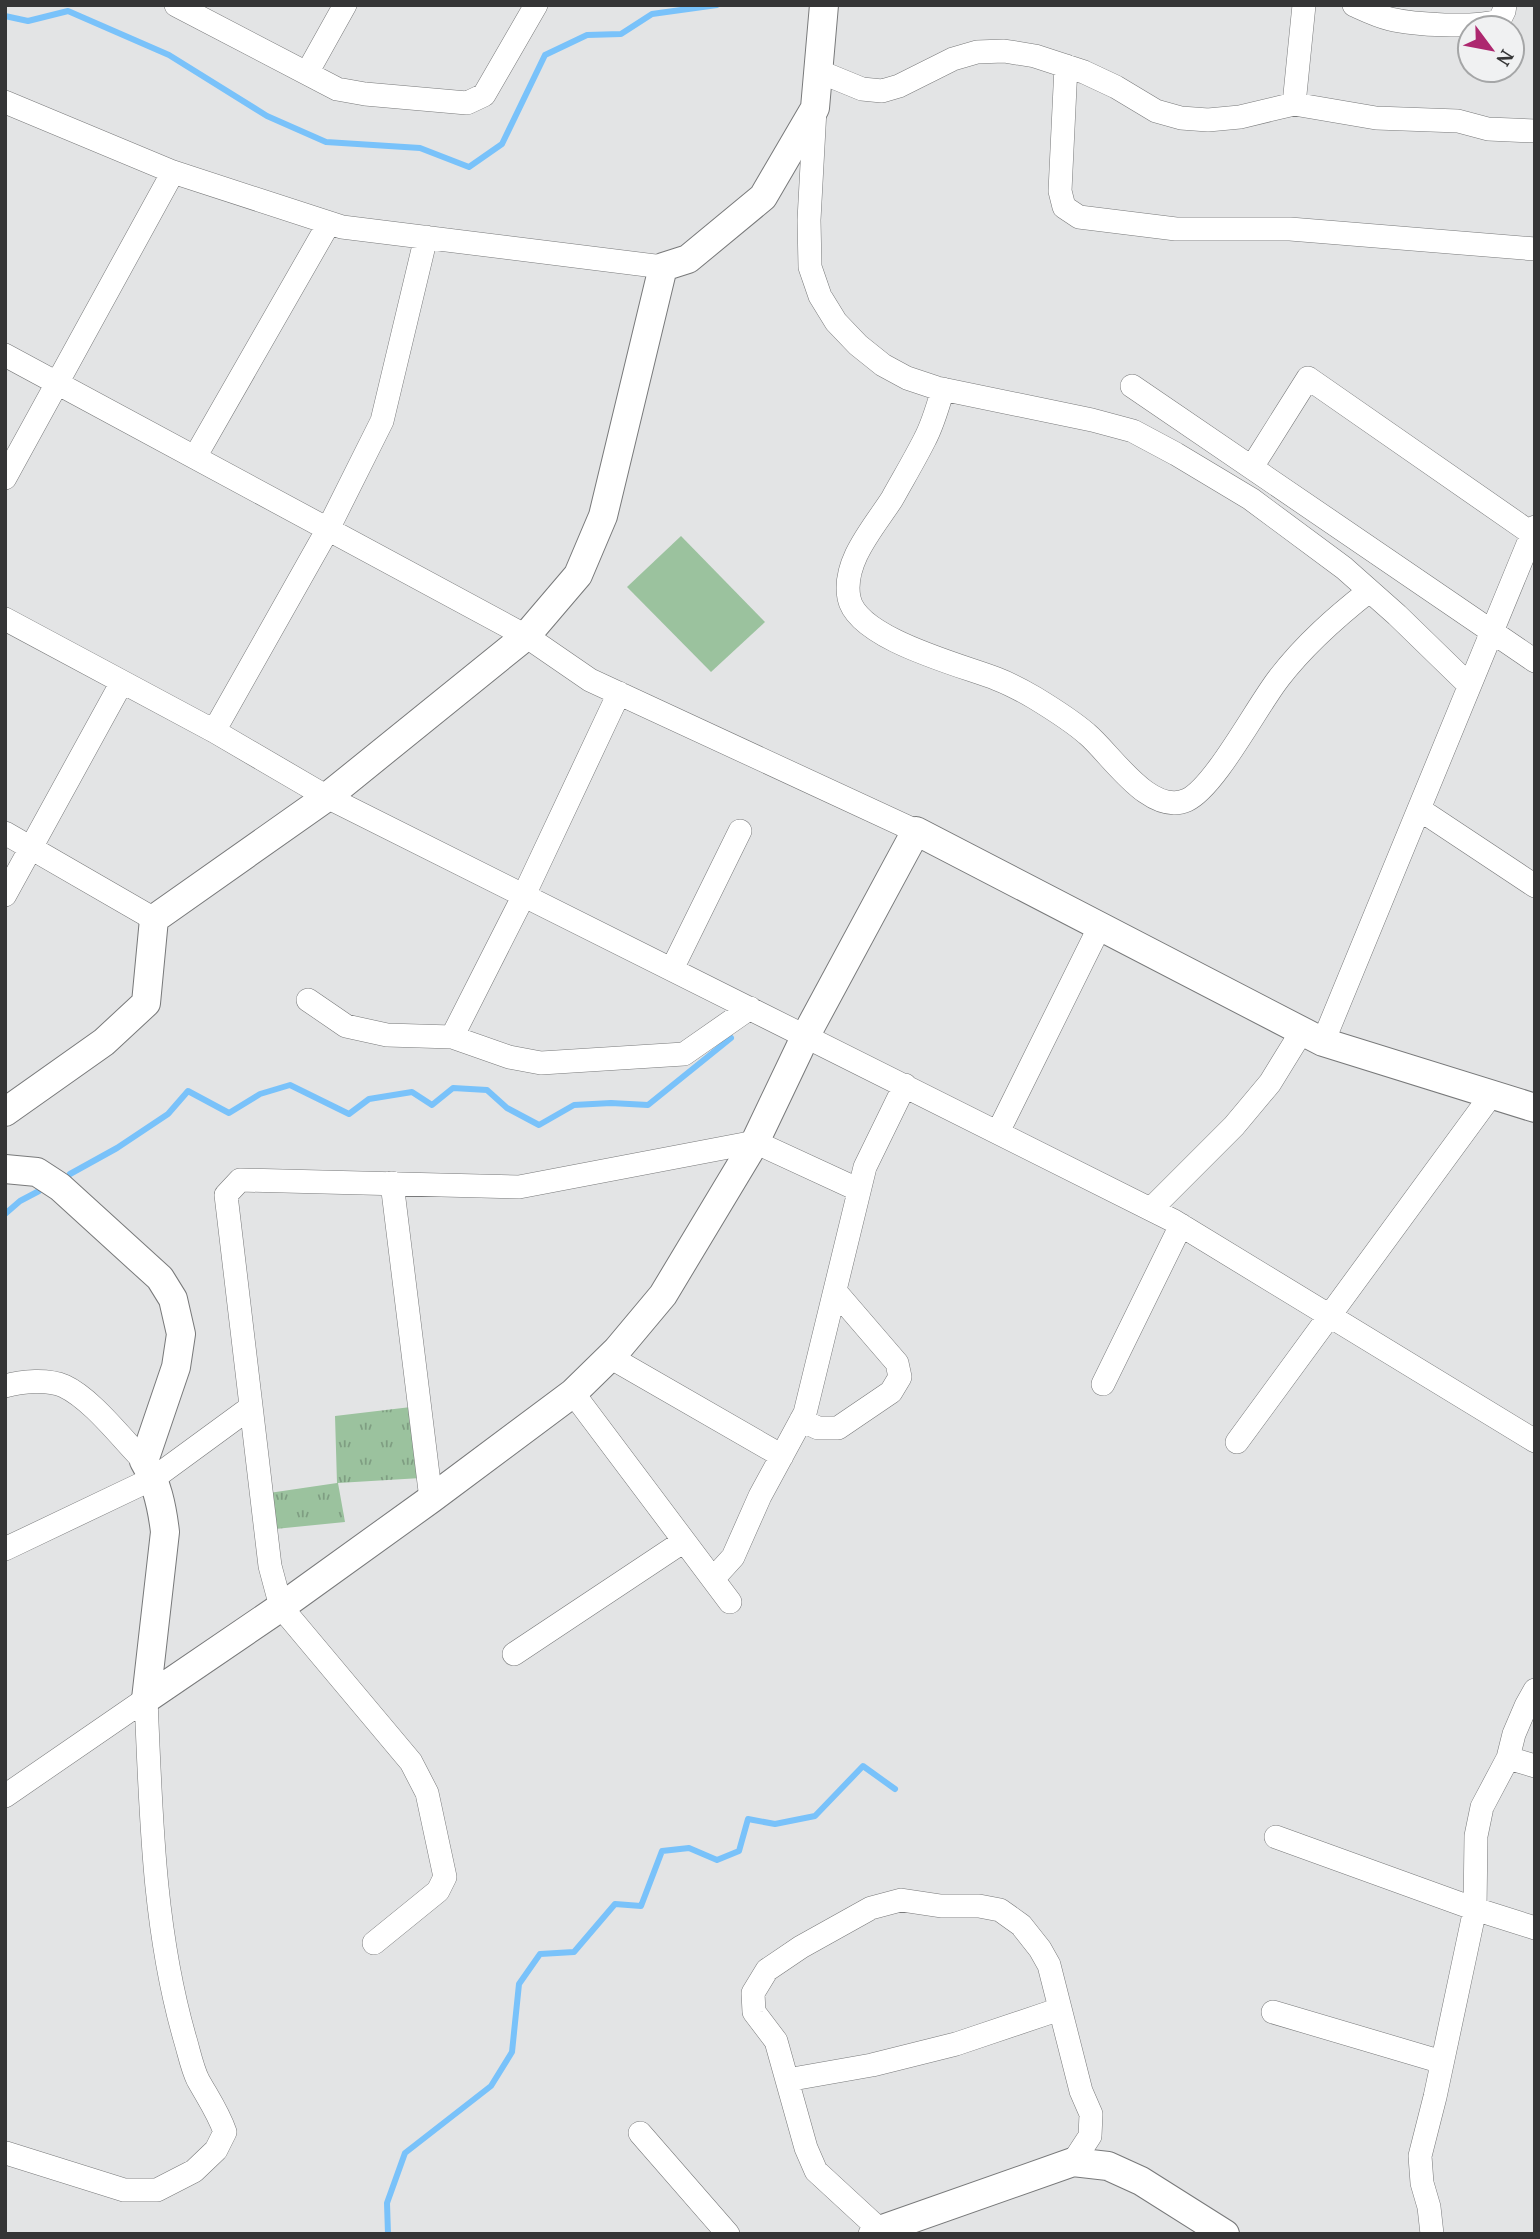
<svg xmlns="http://www.w3.org/2000/svg" width="1540" height="2239" font-family="'PT Serif',serif">
<style>
.grass{fill:url(#grass-tufts)}
.garden{fill:#9bc29e}
.lines{fill:none;stroke-linecap:round;stroke-linejoin:round}
.stream{stroke:#79c2fa;stroke-width:6}
.minor-casing{stroke:#78797a;stroke-width:24}
.tertiary-casing{stroke:#78797a;stroke-width:30}
.minor{stroke:#fff;stroke-width:23}
.tertiary{stroke:#fff;stroke-width:28}
</style>
<defs>
<pattern id="grass-tufts" width="24" height="20" patternUnits="userSpaceOnUse" patternTransform="scale(1.75)"><rect width="24" height="20" fill="#9bc29e"/><path d="M3 7l-1-3M5 7V3M7 7l1-3M15 17l-1-3M17 17v-4M19 17l1-3" fill="none" stroke="#7f9e82"/></pattern>
</defs>
<rect width="100%" height="100%" fill="#e3e4e5"/>
<!-- grass -->
<path class="grass" d="M 411,1407 L 421,1478 L 338,1483 L 345,1522 L 275,1529 L 269,1493 L 337,1483 L 335,1416 Z"/>
<!-- garden -->
<path class="garden" d="M 681,536 L 765,622 L 711,672 L 627,587 Z"/>
<g class="lines">
<!-- stream -->
<path class="stream" d="M 5,16 L 28,21 L 68,11 L 169,55 L 267,116 L 326,142 L 420,148 L 469,167 L 502,144 L 545,55 L 587,35 L 621,34 L 652,14 L 717,5
M 70,1174 L 117,1148 L 168,1114 L 188,1091 L 229,1113 L 260,1094 L 290,1085 L 349,1114 L 369,1099 L 412,1092 L 432,1105 L 453,1088 L 487,1090 L 507,1108 L 539,1125 L 574,1105 L 611,1103 L 648,1105 L 731,1038
M 5,1214 L 20,1201 L 39,1191
M 388,2234 L 387,2203 L 405,2153 L 491,2086 L 512,2052 L 519,1984 L 540,1954 L 574,1952 L 615,1904 L 641,1906 L 662,1851 L 689,1848 L 717,1860 L 739,1851 L 748,1819 L 775,1824 L 815,1816 L 863,1766 L 895,1789"/>
<!-- minor casing -->
<g class="minor-casing">
<path id="minor" d="M 176,5 L 337,89 L 365,94 L 467,103 L 484,95 L 536,5
M 1354,5 C 1365,10 1377,16 1390,19 C 1415,25 1474,28 1499,21 L 1504,11 L 1505,5
M 1066,66 L 1060,191 L 1064,207 L 1079,217 L 1176,229 L 1290,229 L 1535,249
M 818,71 L 862,89 L 882,91 L 899,86 L 953,59 L 977,52 L 1004,51 L 1035,56 L 1084,72 L 1116,87 L 1156,111 L 1181,118 L 1208,120 L 1240,117 L 1294,104 L 1376,118 L 1458,121 L 1488,129 L 1535,131
M 307,73 L 345,5
M 5,102 L 173,172 L 342,227 L 663,267
M 1294,104 L 1304,5
M 815,109 L 809,220 L 810,267 L 820,296 L 836,322 L 858,345 L 883,365 L 907,378 L 937,388 L 1092,420 L 1133,431 L 1176,454 L 1251,499 L 1344,568 L 1397,615 L 1469,685
M 5,355 L 526,636 L 590,680 L 916,831
M 1132,386 L 1535,661
M 943,389 C 938,406 933,424 925,439 C 915,459 903,479 892,499 C 874,527 842,562 849,598 C 857,639 961,665 997,679 C 1010,684 1023,691 1035,698 C 1053,709 1071,720 1087,734 C 1111,754 1150,817 1187,800 C 1215,787 1257,706 1279,678 C 1305,644 1336,617 1369,591
M 195,457 L 329,223
M 1252,467 L 1308,378 L 1531,533
M 5,478 L 173,172
M 5,619 L 214,731 L 327,797 L 1174,1221 L 1535,1441
M 214,731 L 328,529 L 382,421 L 426,237
M 1419,809 L 1535,886
M 5,833 L 154,919
M 5,895 L 122,682
M 672,969 L 740,831
M 308,1000 L 346,1026 L 387,1035 L 452,1037 L 509,1057 L 541,1063 L 684,1054 L 750,1008
M 452,1037 L 524,895 L 619,693
M 1323,1042 L 1535,527
M 998,1132 L 1100,926
M 392,1183 L 431,1499
M 1151,1209 L 1234,1126 L 1270,1083 L 1302,1031
M 610,1357 L 782,1456
M 1103,1384 L 1181,1225
M 5,1386 C 22,1381 48,1379 64,1386 C 92,1399 122,1439 144,1461
M 573,1393 L 730,1602
M 801,1420 L 818,1428 L 838,1428 L 891,1392 L 900,1377 L 897,1363 L 835,1291
M 1237,1442 L 1492,1094
M 5,1549 L 154,1478 L 251,1407
M 713,1579 L 733,1557 L 760,1496 L 805,1413 L 865,1167 L 905,1085
M 514,1654 L 684,1541
M 1508,1758 L 1535,1766
M 5,1796 L 146,1699
M 1276,1837 L 1475,1909 L 1535,1928
M 374,1943 L 438,1891 L 445,1877 L 427,1793 L 411,1762 L 281,1607 L 270,1566 L 226,1195 L 240,1180 L 519,1187 L 755,1142 L 859,1190
M 1273,2012 L 1442,2062
M 787,2080 L 872,2065 L 956,2044 L 1060,2009
M 640,2133 L 728,2234
M 6,2153 L 124,2190 L 157,2190 L 194,2171 L 216,2150 L 225,2132 C 218,2112 208,2098 198,2080 C 192,2068 189,2052 185,2039 C 153,1928 151,1813 146,1699
M 870,2234 L 880,2230 L 816,2171 L 806,2148 L 776,2041 L 754,2012 L 753,1993 L 767,1970 L 801,1947 L 871,1908 L 901,1900 L 941,1906 L 979,1906 L 1000,1910 L 1021,1925 L 1040,1949 L 1049,1965 L 1081,2091 L 1091,2114 L 1090,2136 L 1073,2162
M 1432,2234 L 1429,2207 L 1422,2183 L 1420,2156 L 1435,2097 L 1475,1909 L 1476,1836 L 1482,1807 L 1508,1758 L 1514,1734 L 1526,1706 L 1535,1690"/>
</g>
<!-- tertiary casing -->
<g class="tertiary-casing">
<path id="tertiary" d="M 5,1112 L 104,1042 L 146,1003 L 154,919 L 327,797 L 526,636 L 578,575 L 603,516 L 663,267 L 688,259 L 763,197 L 815,108 L 824,5
M 5,1169 L 37,1172 L 60,1187 L 160,1278 L 173,1299 L 181,1334 L 176,1367 L 144,1461 C 157,1483 162,1506 165,1532 L 146,1699
M 146,1699 L 281,1607 L 431,1499 L 573,1393 L 617,1350 L 663,1295 L 755,1142 L 806,1035 L 916,831 L 1323,1042 L 1535,1108
M 880,2230 L 1073,2162 L 1108,2166 L 1141,2181 L 1225,2234"/>
</g>
<!-- minor -->
<use href="#minor" class="minor"/>
<!-- tertiary -->
<use href="#tertiary" class="tertiary"/>
</g>
<!-- border -->
<rect width="1540" height="2239" fill="none" stroke="#353536" stroke-width="14"/>
<!-- north arrow -->
<g transform="translate(1491 49) rotate(122)"><circle r="33" fill="#f0f1f2" stroke="#a5a6a7" stroke-width="2"/>
<path d="M0-5L12 26L0 18L-12 26Z" fill="#ad286f"/>
<text y="-10" font-size="19" font-weight="bold" text-anchor="middle" fill="#353536">N</text>
</g>
</svg>
